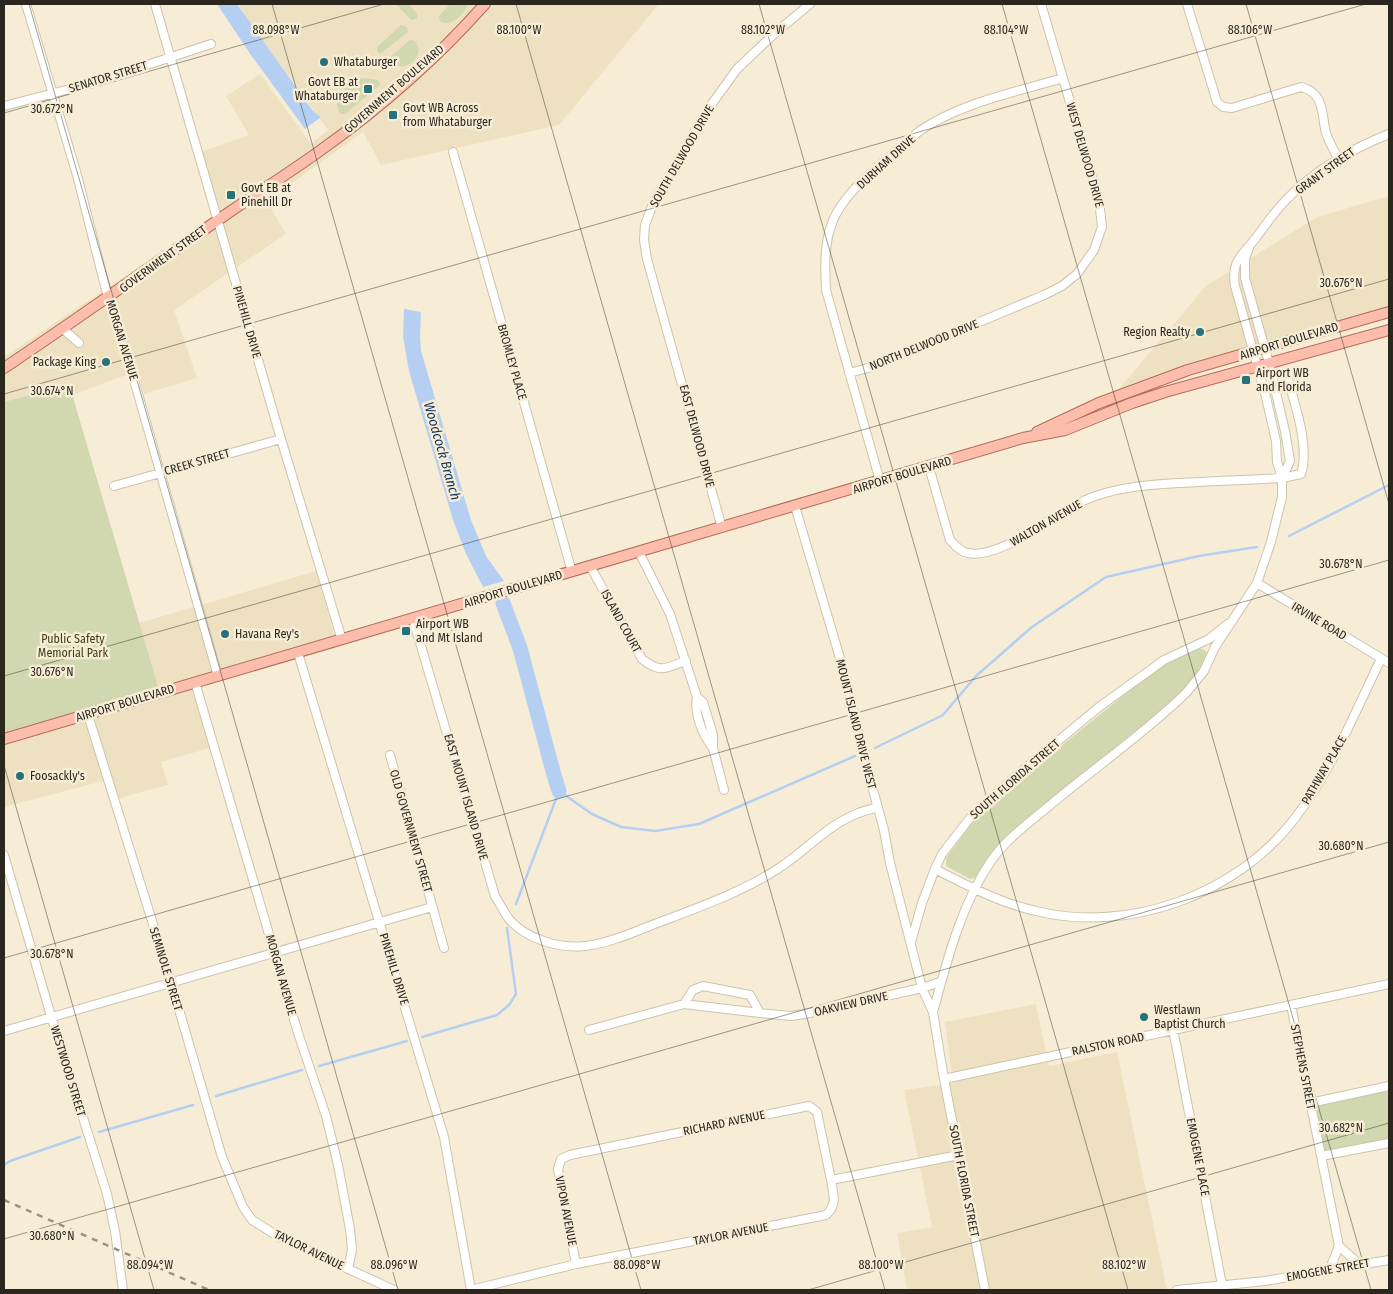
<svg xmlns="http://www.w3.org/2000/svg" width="1393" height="1294" font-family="'Fira Sans Condensed',sans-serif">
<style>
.built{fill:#ede1c2}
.green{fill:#d1d7ae}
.water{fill:#b4cff1}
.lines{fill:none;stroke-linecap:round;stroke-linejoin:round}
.stream{stroke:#b4cff1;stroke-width:2.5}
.river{stroke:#b4cff1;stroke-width:15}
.minor-casing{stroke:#cdc3ad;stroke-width:10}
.major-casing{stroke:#b36c58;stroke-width:12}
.minor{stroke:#fff;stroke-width:8}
.major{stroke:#fdbdad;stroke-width:10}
.rail{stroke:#9a9382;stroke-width:2.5;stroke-dasharray:6 6;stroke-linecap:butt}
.ticks{fill:none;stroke:#2b271f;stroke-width:1;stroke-opacity:0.45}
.poi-dot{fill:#28717b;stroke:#f7edd6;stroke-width:2}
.labels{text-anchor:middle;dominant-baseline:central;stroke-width:5;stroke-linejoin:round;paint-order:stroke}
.poi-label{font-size:12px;fill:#2b271f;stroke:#f7edd6;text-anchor:start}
.street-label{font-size:12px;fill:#2b271f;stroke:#f7edd6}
.park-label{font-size:12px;fill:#3b4010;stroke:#f7edd6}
.water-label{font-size:14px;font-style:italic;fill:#10355f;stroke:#f7edd6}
.ticks-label{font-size:12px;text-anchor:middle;fill:#2b271f;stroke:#f7edd6;stroke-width:5;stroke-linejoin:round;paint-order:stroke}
</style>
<rect width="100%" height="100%" fill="#f7edd6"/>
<!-- built -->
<path class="built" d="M 238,4 L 659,4 L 559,125 L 381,165 L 363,132 L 267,201 L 286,234 L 174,310 L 197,378 L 144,394 L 137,371 L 72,395 L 68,385 L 4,402 L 4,357 L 213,217 L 195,154 L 249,135 L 226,96 L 260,74 L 311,144 L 328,130 L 249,22 Z
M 1389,196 L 1389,307 L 1247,347 L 1119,389 L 1206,286 L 1317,217 Z
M 316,571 L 338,647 L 194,689 L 210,748 L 161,762 L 168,785 L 109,801 L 103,781 L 4,807 L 4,745 L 162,699 L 139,623 Z
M 1036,1004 L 1049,1066 L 1117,1052 L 1167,1290 L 907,1290 L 897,1233 L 932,1227 L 904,1090 L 953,1083 L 945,1022 Z"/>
<!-- green -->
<path class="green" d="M 396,4 L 409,4 L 417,14 L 417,18 L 413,20 L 410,19 Z
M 450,4 L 468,4 C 464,14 451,28 440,21 L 439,16 Z
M 401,25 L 407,27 L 408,32 L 380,54 L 377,51 L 377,47 Z
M 410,40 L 415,41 L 419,49 C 417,63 406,69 392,65 L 389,62 L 391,56 Z
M 362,78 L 378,80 L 380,85 L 345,114 L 340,114 C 334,100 337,95 348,86 C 353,83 356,79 362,78 Z
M 69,384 L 160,693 L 4,739 L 4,402 Z
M 1200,648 L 1206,651 L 1207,657 L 1186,689 L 1170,704 L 1014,830 L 992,854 L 977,877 L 970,879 L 946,866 L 946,858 L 976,818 L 991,803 L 1151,673 L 1168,662 Z
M 1389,1086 L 1389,1143 L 1321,1156 L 1310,1103 Z"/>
<!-- water -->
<path class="water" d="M 217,4 L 237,4 L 313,111 L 321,117 L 305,129 L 251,55 Z
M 404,309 L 421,312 L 420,337 L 421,351 L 471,520 L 486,556 L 504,581 L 483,587 L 466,554 L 453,520 L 409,371 L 403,336 Z"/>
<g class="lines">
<!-- stream -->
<path class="stream" d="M 1289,536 L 1389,485
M 875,748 L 943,715 L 976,676 L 1032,627 L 1106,577 L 1199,556 L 1257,547
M 516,904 L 559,791 L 592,814 L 621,827 L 655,831 L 699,824 L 855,756
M 422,1037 L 497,1015 L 509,1005 L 516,994 L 507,928
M 319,1066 L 407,1041
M 216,1096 L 302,1070
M 99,1132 L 193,1105
M 4,1165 L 10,1161 L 80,1137"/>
<!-- river -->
<path class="river" d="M 503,603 L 520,648 L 554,775 L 559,791"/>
<!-- minor casing -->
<g class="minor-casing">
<path id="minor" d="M 26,4 L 77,175 L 108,298 L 121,334 L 218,676
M 155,4 L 281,439 L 342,640
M 1187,4 L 1217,102 L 1223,107 L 1232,108 L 1301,87 C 1325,93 1321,113 1326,133 C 1329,142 1334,150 1338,159
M 4,106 L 89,84 L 211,44
M 453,152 L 572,572
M 1249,248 L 1245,259 L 1245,278 L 1269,363 L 1285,431 L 1290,461 L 1282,478
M 63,329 L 79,343
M 849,373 L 872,367 L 1044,295 L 1062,286 L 1077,274 L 1094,250 L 1102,227 L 1099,200 L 1041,4
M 929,467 L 950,540 C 955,545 960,552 968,553 C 1000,560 1053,514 1083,501 C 1113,487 1148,485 1180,483 C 1214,481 1248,480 1282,478 L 1301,474 C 1310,448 1295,405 1288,379
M 880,481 L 826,290 C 825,269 824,246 831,226 C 838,203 860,182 878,167 C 892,155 906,141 921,130 C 963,102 1016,92 1063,78
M 114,486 L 281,439
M 795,506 L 847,682 L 863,753 L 884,830 L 890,863 L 922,988 L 933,1012 L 944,1079 L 985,1290
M 722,528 L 647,259 L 644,240 L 645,225 L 654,201 L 706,112 L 737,69 L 774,34 L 810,4
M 639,552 L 670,614 L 697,697 L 703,702 L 713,735 L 713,748 L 724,790
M 590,566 L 642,659 C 661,674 665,668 686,661
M 1257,583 L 1389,663
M 413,619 L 495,896 C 500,904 504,912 509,919 C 526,939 560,949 585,946 C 613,943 642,928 668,919 C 705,905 746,890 779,868 C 805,851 827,826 856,814 C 863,811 871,809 878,807
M 298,653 L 444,1137 L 471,1290
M 195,682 L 298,1033 L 326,1116 L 338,1165 L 350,1229 L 352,1250 L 348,1269
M 697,697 C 694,714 702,734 713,748
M 88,715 L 171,982 L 222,1157 L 243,1207 L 252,1220 L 279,1237 L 394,1290
M 390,755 L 444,948
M 4,855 L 51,1016 L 107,1194 L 115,1231 L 123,1290
M 935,869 C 968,886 1000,903 1036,911 C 1129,934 1238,894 1295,818 C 1332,770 1355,712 1381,659
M 911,942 L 922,903 L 935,869 L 942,854 L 970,818 L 1017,775 L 1099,707 L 1164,660 L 1209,639 L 1228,624
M 684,1004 L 760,1013
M 1291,1005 L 1339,1246 L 1329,1271
M 933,1012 C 947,961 961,905 991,861 C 1006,839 1029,823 1049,806 C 1094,768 1144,734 1186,693 L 1204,671 L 1215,647 L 1257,583 L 1271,542 L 1282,497 L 1282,478 L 1277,462 L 1276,441 L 1266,397 L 1235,286 C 1231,261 1241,257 1255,239 C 1265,226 1274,212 1286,200 C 1315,170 1351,149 1389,134
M 1173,1029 L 1222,1285
M 589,1030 L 684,1004 L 693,990 L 703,986 L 750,995 L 760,1013 L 791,1016 L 805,1014 L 922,988 L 940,982
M 4,1031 L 432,907
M 944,1079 L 1389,984
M 1310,1103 L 1389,1086
M 1321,1156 L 1389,1143
M 1339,1246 L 1360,1265
M 576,1264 L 558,1169 L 561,1159 L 570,1155 L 809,1106 L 817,1112 L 831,1180
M 471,1290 L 576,1264 L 826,1215 C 838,1204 833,1194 831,1180 L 959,1155
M 1177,1290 L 1265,1281 L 1389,1260"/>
</g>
<!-- major casing -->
<g class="major-casing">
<path id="major" d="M 4,368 C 76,320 147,269 218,220 C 252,196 288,174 321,150 C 380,108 437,58 485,4
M 1037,432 L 1099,403 L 1188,370 L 1389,312
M 4,739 L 1023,438 L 1065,430 L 1132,403 L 1165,392 L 1389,330"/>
</g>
<!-- minor -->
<use href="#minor" class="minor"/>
<!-- major -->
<use href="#major" class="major"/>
<!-- rail -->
<path class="rail" d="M 4,1200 L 209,1290"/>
</g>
<!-- ticks -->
<path class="ticks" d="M 29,4 L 398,1290M 272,4 L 641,1290M 516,4 L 885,1290M 759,4 L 1128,1290M 1002,4 L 1371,1290M 1246,4 L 1389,504M 4,113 L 384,4M 4,394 L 1366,4M 4,676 L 1389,279M 4,765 L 154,1290M 4,958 L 1389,560M 4,1239 L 1389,842M 808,1290 L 1389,1123"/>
<!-- markers -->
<g class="poi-dot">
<circle cx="324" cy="62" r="5"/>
<rect x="363" y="84" width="10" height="10" rx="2.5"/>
<rect x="388" y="110" width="10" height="10" rx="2.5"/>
<rect x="226" y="190" width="10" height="10" rx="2.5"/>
<circle cx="1200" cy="332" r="5"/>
<circle cx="106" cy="362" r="5"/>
<rect x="1241" y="375" width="10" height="10" rx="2.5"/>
<rect x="401" y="626" width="10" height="10" rx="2.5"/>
<circle cx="225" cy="634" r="5"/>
<circle cx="20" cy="776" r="5"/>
<circle cx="1144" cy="1017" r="5"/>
</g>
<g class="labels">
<!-- poi labels -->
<g class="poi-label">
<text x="334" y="62">Whataburger</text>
<text x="358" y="82" text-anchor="end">Govt EB at<tspan x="358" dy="14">Whataburger</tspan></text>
<text x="403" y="108">Govt WB Across<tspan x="403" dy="14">from Whataburger</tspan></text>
<text x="241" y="188">Govt EB at<tspan x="241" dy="14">Pinehill Dr</tspan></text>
<text x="1190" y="332" text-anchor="end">Region Realty</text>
<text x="96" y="362" text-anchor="end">Package King</text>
<text x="1256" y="373">Airport WB<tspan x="1256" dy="14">and Florida</tspan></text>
<text x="416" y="624">Airport WB<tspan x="416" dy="14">and Mt Island</tspan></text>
<text x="235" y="634">Havana Rey's</text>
<text x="30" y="776">Foosackly's</text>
<text x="1154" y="1010">Westlawn<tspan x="1154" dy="14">Baptist Church</tspan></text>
</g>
<!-- street labels -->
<g class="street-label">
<text transform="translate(108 77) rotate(-17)">SENATOR STREET</text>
<text transform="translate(394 89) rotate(-41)">GOVERNMENT BOULEVARD</text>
<text transform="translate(1085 155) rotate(74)">WEST DELWOOD DRIVE</text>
<text transform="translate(682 156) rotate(-60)">SOUTH DELWOOD DRIVE</text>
<text transform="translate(886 162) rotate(-42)">DURHAM DRIVE</text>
<text transform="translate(1325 171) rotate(-36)">GRANT STREET</text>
<text transform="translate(163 259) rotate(-36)">GOVERNMENT STREET</text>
<text transform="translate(247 322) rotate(74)">PINEHILL DRIVE</text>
<text transform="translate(122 340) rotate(73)">MORGAN AVENUE</text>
<text transform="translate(1289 341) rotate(-17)">AIRPORT BOULEVARD</text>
<text transform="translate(924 345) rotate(-22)">NORTH DELWOOD DRIVE</text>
<text transform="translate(512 362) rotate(74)">BROMLEY PLACE</text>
<text transform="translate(697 436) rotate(75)">EAST DELWOOD DRIVE</text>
<text transform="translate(197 462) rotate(-16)">CREEK STREET</text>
<text transform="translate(902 475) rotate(-17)">AIRPORT BOULEVARD</text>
<text transform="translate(1046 523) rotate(-30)">WALTON AVENUE</text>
<text transform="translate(513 589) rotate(-17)">AIRPORT BOULEVARD</text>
<text transform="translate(621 621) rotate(61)">ISLAND COURT</text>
<text transform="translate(1319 621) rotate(31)">IRVINE ROAD</text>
<text transform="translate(125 703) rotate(-17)">AIRPORT BOULEVARD</text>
<text transform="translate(856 724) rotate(76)">MOUNT ISLAND DRIVE WEST</text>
<text transform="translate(1324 770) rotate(-60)">PATHWAY PLACE</text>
<text transform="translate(1015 779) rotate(-41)">SOUTH FLORIDA STREET</text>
<text transform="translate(466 797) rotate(74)">EAST MOUNT ISLAND DRIVE</text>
<text transform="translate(411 831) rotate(74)">OLD GOVERNMENT STREET</text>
<text transform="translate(166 969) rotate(73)">SEMINOLE STREET</text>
<text transform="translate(394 969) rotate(73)">PINEHILL DRIVE</text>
<text transform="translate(281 975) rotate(74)">MORGAN AVENUE</text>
<text transform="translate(851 1004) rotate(-13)">OAKVIEW DRIVE</text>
<text transform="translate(1108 1044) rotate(-12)">RALSTON ROAD</text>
<text transform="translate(1303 1067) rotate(79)">STEPHENS STREET</text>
<text transform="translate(68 1071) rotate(73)">WESTWOOD STREET</text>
<text transform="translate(724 1123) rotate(-12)">RICHARD AVENUE</text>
<text transform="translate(1198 1157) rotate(79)">EMOGENE PLACE</text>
<text transform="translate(964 1181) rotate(79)">SOUTH FLORIDA STREET</text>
<text transform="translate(566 1211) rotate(79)">VIPON AVENUE</text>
<text transform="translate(731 1234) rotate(-11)">TAYLOR AVENUE</text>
<text transform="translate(309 1250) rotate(26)">TAYLOR AVENUE</text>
<text transform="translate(1328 1270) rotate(-10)">EMOGENE STREET</text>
</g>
<!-- park labels -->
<g class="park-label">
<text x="73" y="639">Public Safety<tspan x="73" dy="14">Memorial Park</tspan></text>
</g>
<!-- water labels -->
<g class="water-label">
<text transform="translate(442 451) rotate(74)">Woodcock Branch</text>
</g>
</g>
<g class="ticks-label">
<text x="276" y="34">88.098°W</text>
<text x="519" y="34">88.100°W</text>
<text x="763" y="34">88.102°W</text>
<text x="1006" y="34">88.104°W</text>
<text x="1250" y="34">88.106°W</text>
<text x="52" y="113">30.672°N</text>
<text x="1341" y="287">30.676°N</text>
<text x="52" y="395">30.674°N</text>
<text x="1341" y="568">30.678°N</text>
<text x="52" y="676">30.676°N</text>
<text x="1341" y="850">30.680°N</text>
<text x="52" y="958">30.678°N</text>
<text x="1341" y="1132">30.682°N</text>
<text x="52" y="1240">30.680°N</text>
<text x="150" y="1269">88.094°W</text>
<text x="394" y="1269">88.096°W</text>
<text x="637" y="1269">88.098°W</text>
<text x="881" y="1269">88.100°W</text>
<text x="1124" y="1269">88.102°W</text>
</g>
<!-- border -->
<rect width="1393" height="1294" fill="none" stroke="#2b271f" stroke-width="10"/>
</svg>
